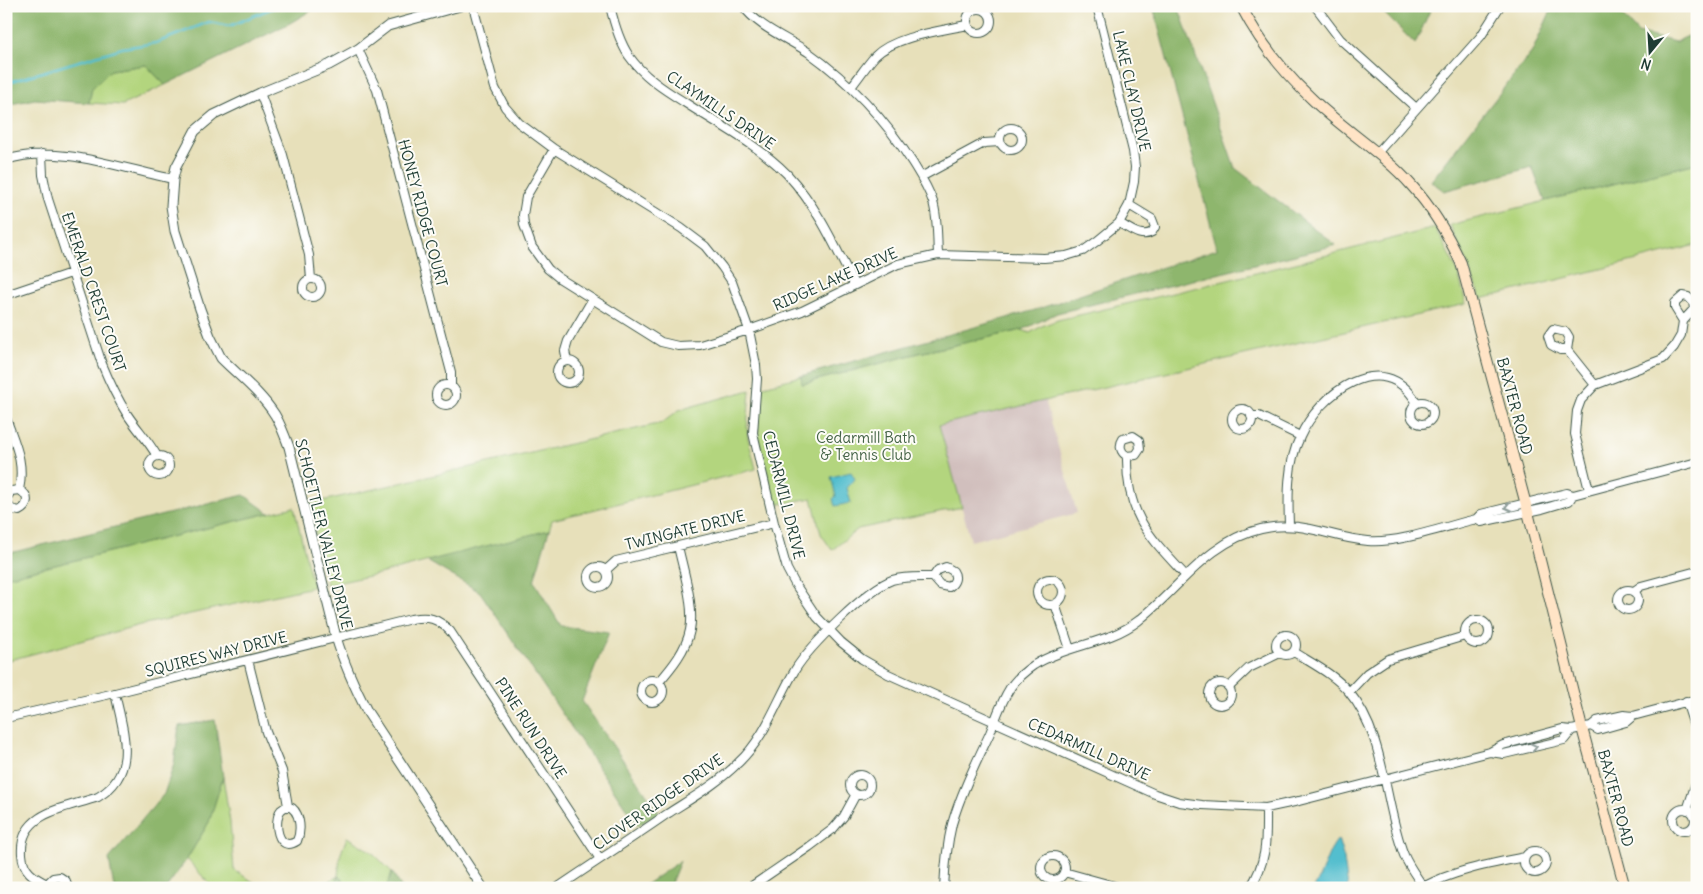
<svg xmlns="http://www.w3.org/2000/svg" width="1703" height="894" font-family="Delius,sans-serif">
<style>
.industrial{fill:#d1bfbd}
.green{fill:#b3d57e;stroke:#698959}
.forest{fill:#8eb66d;stroke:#567a50}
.water{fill:#53bece;stroke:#397e81}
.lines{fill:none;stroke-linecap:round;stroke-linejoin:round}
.stream{stroke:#53bece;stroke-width:2.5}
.minor-casing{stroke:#3d5548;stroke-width:10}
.tertiary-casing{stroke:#3d5548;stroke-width:11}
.secondary-casing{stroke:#3d5548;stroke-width:12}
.minor{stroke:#fff;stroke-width:8}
.tertiary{stroke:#fff;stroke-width:9}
.secondary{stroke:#ffe4c6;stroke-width:10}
.oneway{stroke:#8f9e9a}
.labels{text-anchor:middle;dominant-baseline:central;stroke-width:4;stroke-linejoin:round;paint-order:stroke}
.street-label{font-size:15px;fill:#1f3d34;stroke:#fdfcf7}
.park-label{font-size:15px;fill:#446346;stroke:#fdfcf7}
</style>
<rect width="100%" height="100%" fill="#fdfcf7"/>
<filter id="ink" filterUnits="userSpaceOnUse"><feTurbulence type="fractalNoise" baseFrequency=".02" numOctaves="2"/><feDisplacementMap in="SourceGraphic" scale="10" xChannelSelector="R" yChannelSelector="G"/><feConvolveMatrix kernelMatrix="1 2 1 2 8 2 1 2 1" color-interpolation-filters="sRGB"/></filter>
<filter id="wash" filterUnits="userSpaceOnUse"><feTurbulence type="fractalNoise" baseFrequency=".0096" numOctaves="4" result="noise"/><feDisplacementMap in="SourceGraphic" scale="20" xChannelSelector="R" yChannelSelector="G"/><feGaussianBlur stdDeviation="1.12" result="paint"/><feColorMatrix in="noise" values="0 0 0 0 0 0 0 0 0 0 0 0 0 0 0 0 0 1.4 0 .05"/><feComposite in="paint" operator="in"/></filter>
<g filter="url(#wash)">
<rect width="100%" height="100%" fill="#e7e0ba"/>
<!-- industrial -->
<path class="industrial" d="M 1045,400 L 1077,513 L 971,541 L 939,425 Z"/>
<!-- green -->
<path class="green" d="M 146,65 L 165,85 L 123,105 L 89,103 L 92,88 L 111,70 Z
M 1697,163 L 1697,245 L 1481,299 L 1466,261 L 1450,225 Z
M 1435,228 L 1458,272 L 1466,304 L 939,425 L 962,507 L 858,529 L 832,550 L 821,534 L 812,498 L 775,505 L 758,437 L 760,387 L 801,376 L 803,384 L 919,353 L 1022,330 L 1030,333 L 1042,326 L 1058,320 L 1224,281 Z
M 750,390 L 747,428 L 748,438 L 756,469 L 552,520 L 549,530 L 383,573 L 327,585 L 309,504 L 662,423 L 679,410 Z
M 294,507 L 313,587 L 140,625 L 6,661 L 6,577 Z
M 223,777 L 230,822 L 234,870 L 263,888 L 213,888 L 187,859 L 209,822 Z
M 347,837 L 372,852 L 392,872 L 387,888 L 352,888 L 338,876 L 335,888 L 312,888 L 320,886 L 338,876 L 340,856 Z"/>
<!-- forest -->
<path class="forest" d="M 6,6 L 319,6 L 290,23 L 165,85 L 146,65 L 111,70 L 92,88 L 89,103 L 35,99 L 6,105 Z
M 1153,6 L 1178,6 L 1235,168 L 1336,245 L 1057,313 L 1022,330 L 919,353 L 802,384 L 801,376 L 1032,311 L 1217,249 Z
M 1377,6 L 1432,6 L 1415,44 Z
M 1553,6 L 1614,6 L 1638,33 L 1675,42 L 1697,32 L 1697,163 L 1545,201 L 1532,167 L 1444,191 L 1431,181 L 1532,52 Z
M 244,495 L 269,513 L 6,577 L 6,554 Z
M 549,530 L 534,581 L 561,626 L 609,632 L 582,701 L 659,812 L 638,826 L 480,592 L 427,561 Z
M 215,720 L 223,777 L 209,822 L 187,859 L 166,888 L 114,888 L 109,859 L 164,794 L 174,764 L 179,726 Z
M 680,861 L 669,888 L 641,888 Z
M 392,872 L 402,888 L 386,888 Z
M 338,876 L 352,888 L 335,888 Z"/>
<!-- water -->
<path class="water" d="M 851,472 L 855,479 L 847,488 L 851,503 L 835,506 L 833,499 L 836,496 L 831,477 Z
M 1338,839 L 1344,859 L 1348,888 L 1314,888 C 1324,872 1326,853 1338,839 Z"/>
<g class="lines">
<!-- stream -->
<path class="stream" d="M 6,83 L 122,48 L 156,43 L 209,22 L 230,26 L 277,6"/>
</g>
</g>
<g filter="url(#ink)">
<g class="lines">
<!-- minor casing -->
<g class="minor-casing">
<path id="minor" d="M 473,6 L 495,88 L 505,107 L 519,123 L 554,149 L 681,228 L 705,246 L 722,267 L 732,282 L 749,330 L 756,365 L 757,379 L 753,433 L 774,523 L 787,569 L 795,584 L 817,617 L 841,642 L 862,659 L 888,674 L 1155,794 L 1179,802 L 1202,805 L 1266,808 L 1299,801 L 1490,752 L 1503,745 L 1562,729 L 1572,730 L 1591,726 L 1597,721 L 1624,715 L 1633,716 L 1697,699
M 610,6 C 614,23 619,41 629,56 C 643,76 663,89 684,102 C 719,125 757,144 787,174 C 817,206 835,246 854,284
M 743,6 C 758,27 787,38 808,52 C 850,82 884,118 912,162 C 920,175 928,187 933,202 C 938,219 937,238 938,255
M 1315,6 L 1340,39 L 1416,108
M967 21a12 12 0 1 1 24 0a12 12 0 1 1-24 0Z
M 358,49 L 377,90 L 451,372 L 451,386
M 851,87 C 859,77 866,66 875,56 C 895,36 940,31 967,25
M 260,93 L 283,155 L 309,255 L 311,279
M1000 139a11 11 0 1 1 22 0a11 11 0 1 1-22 0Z
M 554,149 L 526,197 L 523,215 L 524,225 L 532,247 L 548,269 L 559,278 L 661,342 L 678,346 L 700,345 L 749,330 L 802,311 L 898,264 L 938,255 L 1044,258 L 1066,256 L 1083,251 L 1097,241 L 1119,223 L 1129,205 L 1134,182 L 1135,167 L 1133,151 L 1097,6
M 1377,153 L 1481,36 L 1500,6
M 42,154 L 43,175 L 48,199 L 102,364 C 109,381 117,398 127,414 C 136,428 148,440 157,456
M 6,160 C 56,143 123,169 173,179
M 921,177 L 984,143 L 1000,142
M 1119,223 C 1129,228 1141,239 1152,232 L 1155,227 L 1152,219 L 1129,205
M303 288a9 9 0 1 1 18 0a9 9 0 1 1-18 0Z
M 6,295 L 71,273
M 1567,350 L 1560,350 L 1551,345 L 1548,336 L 1553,329 L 1566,332 L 1569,337 L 1567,350 L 1595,385
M 567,361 L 565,351 L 568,341 L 592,300
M557 372a11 11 0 1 1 22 0a11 11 0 1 1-22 0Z
M436 395a10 10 0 1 1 20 0a10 10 0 1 1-20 0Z
M1411 413a11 11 0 1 1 22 0a11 11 0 1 1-22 0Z
M1232 419a10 10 0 1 1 20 0a10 10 0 1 1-20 0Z
M 1251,416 L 1259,416 L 1300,436
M 6,418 C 15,444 25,462 19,490
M149 466a10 10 0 1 1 20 0a10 10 0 1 1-20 0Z
M 1127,456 L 1136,455 L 1140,449 L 1139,440 L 1133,436 L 1123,439 C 1119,445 1120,452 1127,456 C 1126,514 1148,535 1185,575
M 1589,490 L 1575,434 L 1577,411 L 1581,400 L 1595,385 L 1663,359 L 1674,347 L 1681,335 L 1683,321 L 1694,309 L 1693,302 L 1688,297 L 1683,296 L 1675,303 L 1675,308 L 1683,321
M 6,499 L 11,491 L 19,490 C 30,495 29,506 19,511 L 11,509 L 6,502
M 1476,519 L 1481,522 L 1542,509 L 1569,501 L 1573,495
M 1289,525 C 1288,496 1287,464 1300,437 C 1319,394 1383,345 1417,403
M588 577a10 10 0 1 1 20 0a10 10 0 1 1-20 0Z
M 606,570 L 616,561 L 774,523
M1037 592a13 13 0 1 1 26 0a13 13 0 1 1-26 0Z
M1618 600a10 10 0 1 1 20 0a10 10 0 1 1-20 0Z
M 1634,591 L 1641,586 L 1697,571
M 1055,604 L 1070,649
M1465 632a12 12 0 1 1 24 0a12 12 0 1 1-24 0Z
M1276 645a10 10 0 1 1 20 0a10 10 0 1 1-20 0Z
M 1294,652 C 1313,664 1335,675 1349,692 C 1386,736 1384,804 1404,855 C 1409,867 1417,877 1424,888
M 248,660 L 266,732 L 282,771 L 288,806
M641 691a11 11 0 1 1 22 0a11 11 0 1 1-22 0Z
M 659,682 C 672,667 686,650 690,630 C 695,606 683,570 678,546
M1209 694a11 11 0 1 1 22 0a11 11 0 1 1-22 0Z
M 1229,687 L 1249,668 L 1280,653
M 1349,692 L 1367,673 L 1388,659 L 1465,636
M 1686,701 L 1697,735
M 6,718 L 115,693 L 411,619 C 429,616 437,618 450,631 L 600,859
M 1591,726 L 1598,730 L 1626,722 L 1633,716
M 1490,752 L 1504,754 L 1564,740 L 1572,730
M850 785a10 10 0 1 1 20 0a10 10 0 1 1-20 0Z
M 288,806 C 300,810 302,829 297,841 C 277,854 273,820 281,810 C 283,808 285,807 288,806 Z
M1673 820a11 11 0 1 1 22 0a11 11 0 1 1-22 0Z
M 1687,810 L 1697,780
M1524 862a11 11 0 1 1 22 0a11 11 0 1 1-22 0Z
M1041 868a12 12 0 1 1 24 0a12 12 0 1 1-24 0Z
M 1064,872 L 1122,888
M 47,884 C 33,877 23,871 22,854 C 19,811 68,808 98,797 C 139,773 123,731 115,693
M 1423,887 C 1455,870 1490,864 1525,857
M 47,888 L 47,884 L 53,878 L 60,877 L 66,881 L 68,888
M 557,888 C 594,863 631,839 667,814 C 692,798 717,784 738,763 C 766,737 776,702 795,670 C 809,647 867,589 892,580 C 905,576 920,577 933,577 L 940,585 L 949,587 C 955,583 957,577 953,571 L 946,567 L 938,570 L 933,577
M 749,888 L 809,847 L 833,829 L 844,816 L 856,794
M 944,888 C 945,866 947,845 952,824 C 961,793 976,763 990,733 C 996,718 1001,702 1010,688 C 1016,679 1025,671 1034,665 C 1067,645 1108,644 1138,621 C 1179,589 1208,541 1261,529 C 1303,519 1329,538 1368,541 C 1398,544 1446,526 1476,519 L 1481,514 L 1567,493 L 1573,495 L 1697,462
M 1250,888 C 1268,860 1266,839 1266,808"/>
</g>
<!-- tertiary casing -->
<g class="tertiary-casing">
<path id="tertiary" d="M 460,6 L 388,26 L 358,49 L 329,65 L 260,93 L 214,115 L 195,131 L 176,167 L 173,179 L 171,206 L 175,231 L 200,309 L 210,336 L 221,358 C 239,376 261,393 275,415 C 281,425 285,436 289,447 L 336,637 C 344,664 355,688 368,713 L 483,888"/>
</g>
<!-- secondary casing -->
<g class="secondary-casing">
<path id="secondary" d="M 1241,6 C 1260,43 1282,71 1312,99 C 1344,130 1383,153 1412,186 C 1433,209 1448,235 1461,263 L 1528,512 L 1582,728 L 1625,888"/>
</g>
<!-- minor -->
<use href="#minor" class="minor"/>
<!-- tertiary -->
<use href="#tertiary" class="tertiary"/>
<!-- secondary -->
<use href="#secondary" class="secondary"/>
</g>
<!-- one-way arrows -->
<defs><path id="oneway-chevron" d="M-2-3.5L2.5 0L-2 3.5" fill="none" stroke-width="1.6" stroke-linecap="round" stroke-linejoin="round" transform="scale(1.25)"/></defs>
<g class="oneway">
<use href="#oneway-chevron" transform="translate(1508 507) rotate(167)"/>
<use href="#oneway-chevron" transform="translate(1534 747) rotate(-13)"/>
</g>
</g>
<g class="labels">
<!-- street labels -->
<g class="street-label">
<text transform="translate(1132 91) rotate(77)">LAKE CLAY DRIVE</text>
<text transform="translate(721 110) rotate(34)">CLAYMILLS DRIVE</text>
<text transform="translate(423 213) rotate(75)">HONEY RIDGE COURT</text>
<text transform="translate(835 279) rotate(-24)">RIDGE LAKE DRIVE</text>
<text transform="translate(94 292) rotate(71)">EMERALD CREST COURT</text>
<text transform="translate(1515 406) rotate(75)">BAXTER ROAD</text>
<text transform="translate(784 495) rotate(76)">CEDARMILL DRIVE</text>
<text transform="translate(685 530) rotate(-14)">TWINGATE DRIVE</text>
<text transform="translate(324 534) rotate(76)">SCHOETTLER VALLEY DRIVE</text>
<text transform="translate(216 654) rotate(-14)">SQUIRES WAY DRIVE</text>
<text transform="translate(531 728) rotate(57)">PINE RUN DRIVE</text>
<text transform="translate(1089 749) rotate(24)">CEDARMILL DRIVE</text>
<text transform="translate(1616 798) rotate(75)">BAXTER ROAD</text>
<text transform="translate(658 802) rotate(-35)">CLOVER RIDGE DRIVE</text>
</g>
<!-- park labels -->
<g class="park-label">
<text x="866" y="437">Cedarmill Bath<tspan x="866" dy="17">&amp; Tennis Club</tspan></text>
</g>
</g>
<!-- margin -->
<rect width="1703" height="894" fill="none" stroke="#fdfcf7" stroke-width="25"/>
<!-- north arrow -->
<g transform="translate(1650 52) rotate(198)" stroke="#fdfcf7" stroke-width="4" paint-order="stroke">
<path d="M0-4L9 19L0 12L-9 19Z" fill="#1f3d34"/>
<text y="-8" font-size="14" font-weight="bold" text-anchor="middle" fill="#1f3d34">N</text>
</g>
</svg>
